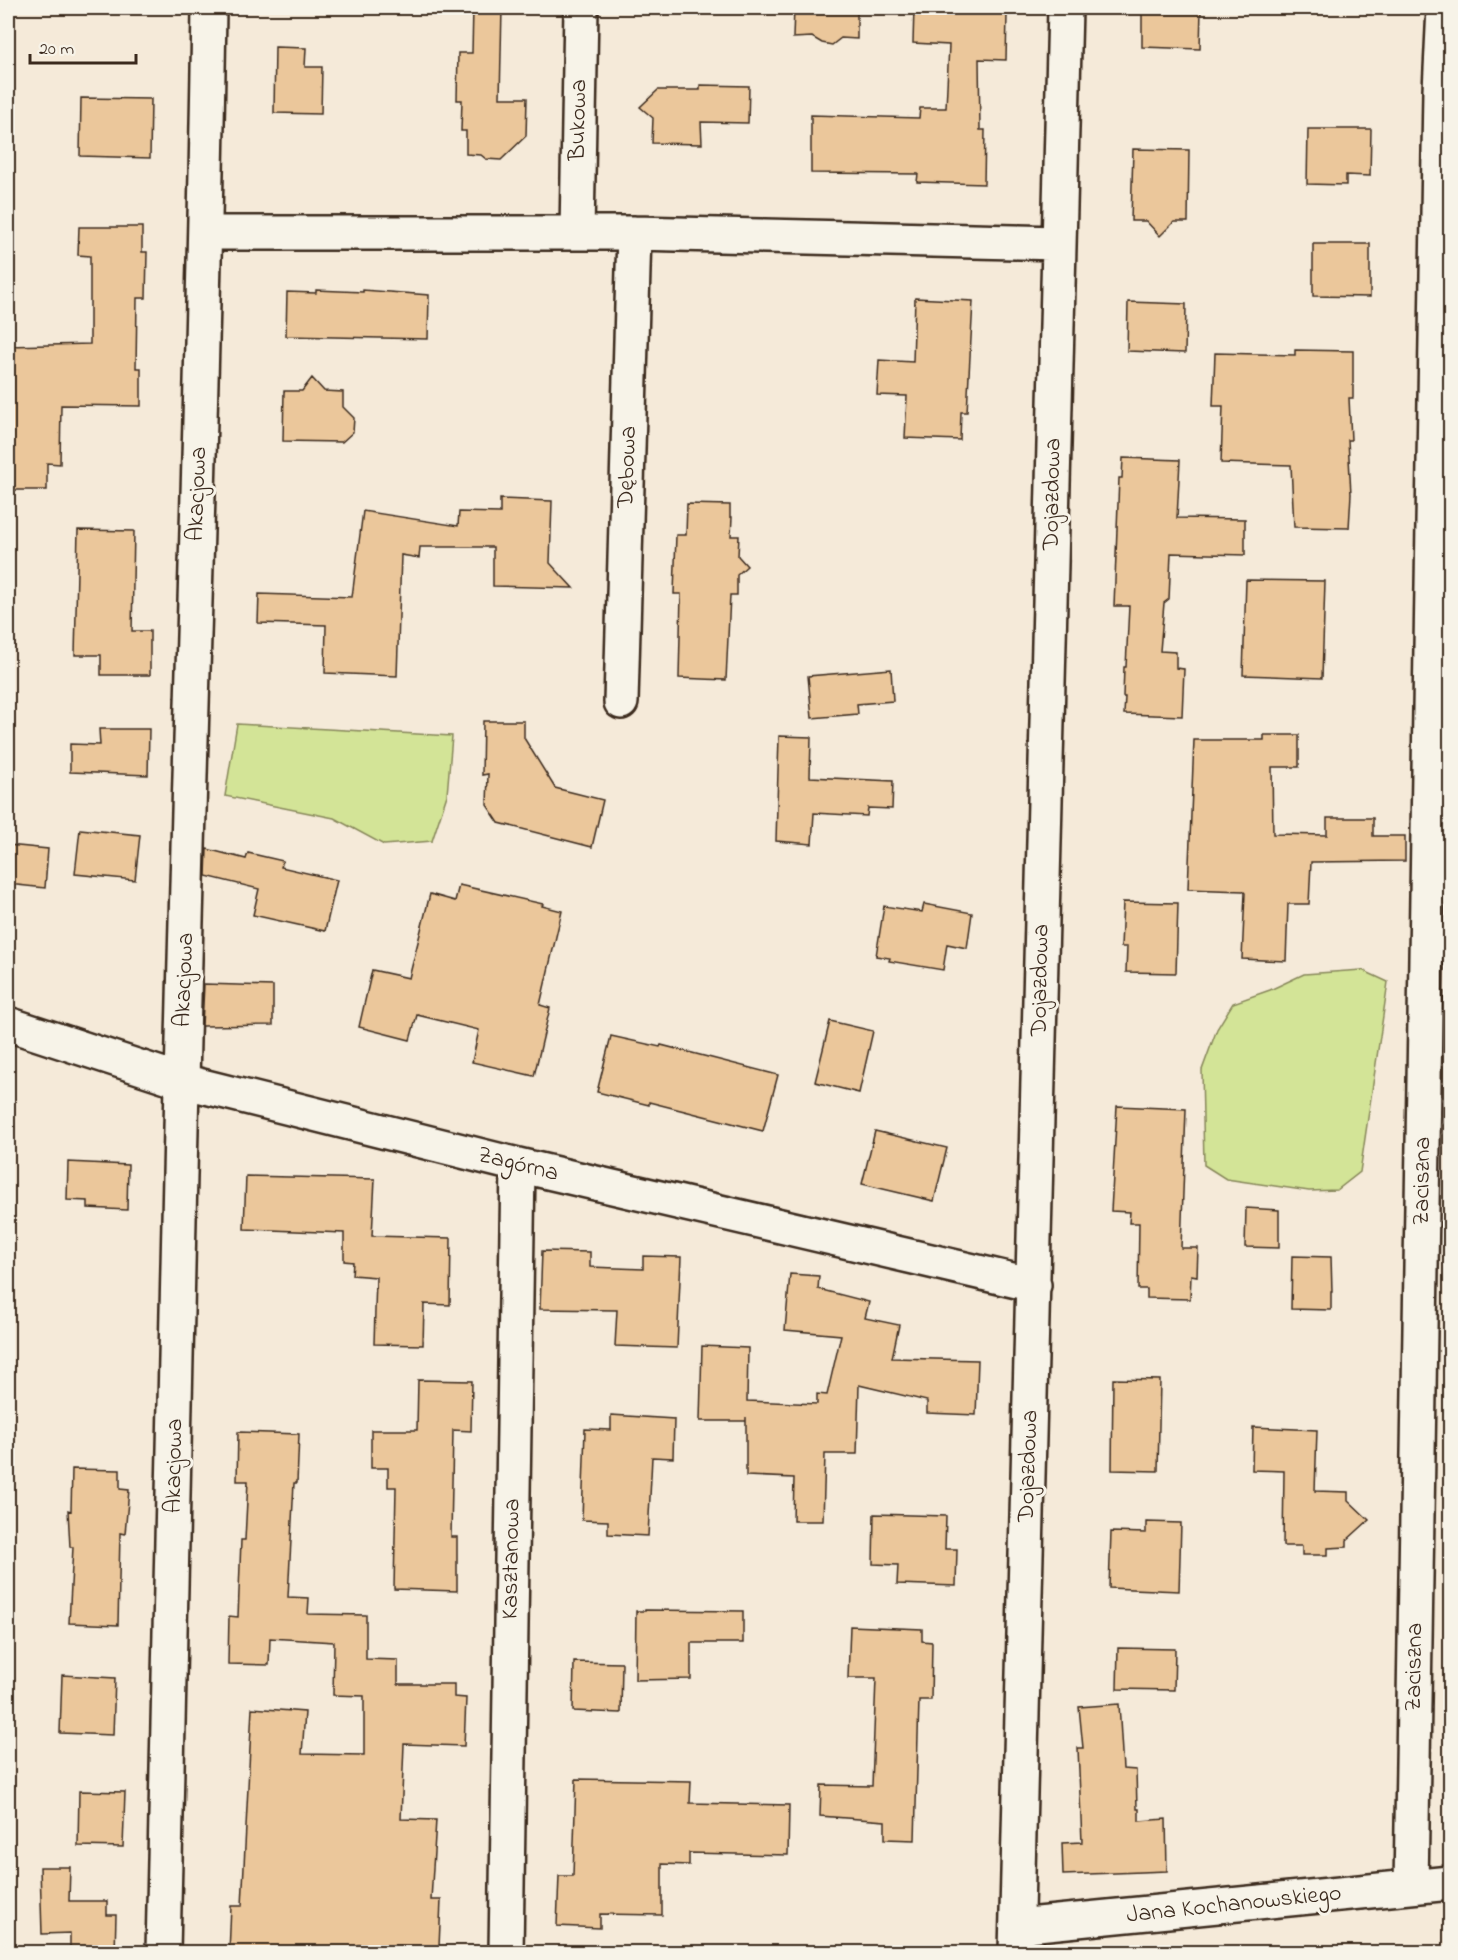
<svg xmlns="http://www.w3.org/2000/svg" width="1458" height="1960" font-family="'Indie Flower',sans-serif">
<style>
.green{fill:#d3e497;stroke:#87875a;stroke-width:1.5}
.building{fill:#ebc79b;stroke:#3b2a1e;stroke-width:1.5}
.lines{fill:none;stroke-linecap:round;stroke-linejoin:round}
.minor-casing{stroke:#3b2a1e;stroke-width:38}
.minor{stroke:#f7f3e8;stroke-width:33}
.labels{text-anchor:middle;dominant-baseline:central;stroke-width:6;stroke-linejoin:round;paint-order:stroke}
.street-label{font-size:24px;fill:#3b2a1e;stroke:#f7f3e8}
</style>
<rect width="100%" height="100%" fill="#f5ead9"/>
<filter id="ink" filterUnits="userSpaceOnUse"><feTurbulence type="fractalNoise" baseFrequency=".0167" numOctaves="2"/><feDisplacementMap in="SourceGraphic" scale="12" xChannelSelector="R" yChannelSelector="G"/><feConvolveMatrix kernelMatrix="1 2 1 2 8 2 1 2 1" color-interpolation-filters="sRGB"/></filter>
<g filter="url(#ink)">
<!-- green -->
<path class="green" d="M 237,724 L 452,736 L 447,795 L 432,841 L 384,845 L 334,818 L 225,796 Z
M 1362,970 L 1388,982 L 1360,1172 L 1337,1190 L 1309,1191 L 1226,1179 L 1204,1165 L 1202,1070 L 1217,1029 L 1233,1003 L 1270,990 L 1304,974 Z"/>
<!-- building -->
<path class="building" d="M 473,8 L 502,8 L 500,98 L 527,98 L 526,136 L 501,160 L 486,159 L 481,155 L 466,154 L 466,131 L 461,131 L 462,100 L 457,100 L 458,53 L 472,53 Z
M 794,8 L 857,8 L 857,39 L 841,38 L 832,45 L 822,43 L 812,37 L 793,38 Z
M 914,8 L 1002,8 L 1001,13 L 1007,14 L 1006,60 L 979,59 L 980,130 L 985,130 L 984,184 L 917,182 L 918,174 L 811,173 L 811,115 L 919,118 L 920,108 L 946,108 L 949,45 L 913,43 Z
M 1142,8 L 1201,8 L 1200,49 L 1142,47 Z
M 275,47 L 306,48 L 305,67 L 322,67 L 321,114 L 274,113 Z
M 700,85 L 749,86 L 748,123 L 701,122 L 702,144 L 652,143 L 653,118 L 640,107 L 658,90 L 700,90 Z
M 81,98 L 151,99 L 150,158 L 80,156 Z
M 1308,129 L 1371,129 L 1370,176 L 1346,175 L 1346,185 L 1307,184 Z
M 1133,149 L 1189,150 L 1188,222 L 1174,222 L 1160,236 L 1146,221 L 1131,221 Z
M 79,227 L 142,227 L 142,252 L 147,252 L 146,298 L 137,298 L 136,368 L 141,368 L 141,406 L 61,405 L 60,464 L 47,463 L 47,490 L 8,490 L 8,346 L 90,344 L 90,256 L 78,255 Z
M 1313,244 L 1370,244 L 1370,297 L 1313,296 Z
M 316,290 L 363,292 L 363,290 L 429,295 L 428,339 L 286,336 L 287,292 L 316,293 Z
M 915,298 L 973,301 L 967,412 L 961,412 L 960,440 L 905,438 L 907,396 L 877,395 L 879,360 L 913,362 Z
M 1128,302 L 1186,304 L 1185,353 L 1127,351 Z
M 1295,350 L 1353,351 L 1353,398 L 1349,398 L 1351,440 L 1348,440 L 1351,494 L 1349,528 L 1294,527 L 1291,465 L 1221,463 L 1223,406 L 1213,406 L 1215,353 L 1295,355 Z
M 312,378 L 324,391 L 343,392 L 343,407 L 354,418 L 353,432 L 342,442 L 283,441 L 284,391 L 302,391 Z
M 1123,458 L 1180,460 L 1177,518 L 1245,519 L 1245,555 L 1171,553 L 1169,599 L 1164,603 L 1160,651 L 1176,652 L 1176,668 L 1184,669 L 1182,716 L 1124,714 L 1125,697 L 1123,697 L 1124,667 L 1126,667 L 1129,606 L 1114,606 L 1119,478 L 1122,478 Z
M 500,499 L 552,501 L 550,563 L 573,588 L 493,586 L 493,547 L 420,547 L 419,558 L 401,555 L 397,676 L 325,673 L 326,625 L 258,623 L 259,594 L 352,597 L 363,511 L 458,526 L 459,512 L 500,513 Z
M 687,504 L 730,505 L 730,517 L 732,517 L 731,536 L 739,536 L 738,556 L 747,566 L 737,575 L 737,595 L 730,595 L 726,680 L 679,678 L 681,594 L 674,594 L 676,535 L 686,535 Z
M 78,530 L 134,531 L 132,631 L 150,631 L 150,675 L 101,675 L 101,655 L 75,655 Z
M 1246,580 L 1325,581 L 1322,678 L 1243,675 Z
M 891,669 L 893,701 L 857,704 L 858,714 L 812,718 L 808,676 Z
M 483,721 L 524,721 L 524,738 L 555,788 L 603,800 L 592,847 L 499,823 L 487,805 L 488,774 L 482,775 Z
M 99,729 L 149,729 L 148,775 L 70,772 L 70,744 L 100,745 Z
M 1264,735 L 1299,735 L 1299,767 L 1272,767 L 1273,834 L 1327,835 L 1327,818 L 1373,818 L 1373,836 L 1405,836 L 1405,861 L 1311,862 L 1309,904 L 1288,904 L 1286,961 L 1242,959 L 1245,893 L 1243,891 L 1188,889 L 1194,740 L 1264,740 Z
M 779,736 L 811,737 L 810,777 L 893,781 L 892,809 L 868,808 L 867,816 L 814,813 L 812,844 L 776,841 Z
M 80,829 L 140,835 L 135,880 L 75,874 Z
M 8,845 L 48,849 L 45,888 L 8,884 Z
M 207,849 L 246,859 L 248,853 L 283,861 L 281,867 L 337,880 L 325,931 L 253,915 L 259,889 L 206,876 Z
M 459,885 L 543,904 L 542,906 L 562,911 L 540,1005 L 550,1008 L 534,1076 L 472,1062 L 479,1030 L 417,1015 L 410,1040 L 359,1027 L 372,970 L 409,978 L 430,894 L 455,901 Z
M 1123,902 L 1178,903 L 1176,973 L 1126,972 L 1127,947 L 1121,947 Z
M 924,904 L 972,913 L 967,948 L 947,944 L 943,970 L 889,961 L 890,958 L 876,956 L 884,906 L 922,912 Z
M 204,984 L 273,986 L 273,1025 L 202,1026 Z
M 830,1021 L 873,1031 L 859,1093 L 815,1082 Z
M 611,1036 L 660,1047 L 661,1045 L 778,1075 L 763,1131 L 649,1102 L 649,1105 L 597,1092 Z
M 1117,1106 L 1186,1109 L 1181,1248 L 1198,1248 L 1197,1276 L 1191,1275 L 1190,1299 L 1147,1298 L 1147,1289 L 1138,1289 L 1139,1223 L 1129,1223 L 1130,1212 L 1111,1211 Z
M 875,1131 L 947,1148 L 934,1201 L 862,1184 Z
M 68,1162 L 128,1165 L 127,1210 L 88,1208 L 88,1201 L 67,1200 Z
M 246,1176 L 375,1179 L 372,1236 L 451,1238 L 450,1305 L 424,1304 L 423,1345 L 374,1344 L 376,1277 L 352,1275 L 353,1262 L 344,1261 L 344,1233 L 244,1229 Z
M 1246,1208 L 1279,1210 L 1279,1248 L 1245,1247 Z
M 542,1251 L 590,1252 L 590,1267 L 643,1269 L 643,1256 L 681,1257 L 677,1348 L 615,1346 L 617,1310 L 540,1309 Z
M 1292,1256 L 1331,1257 L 1332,1292 L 1331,1292 L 1331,1310 L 1291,1309 Z
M 790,1274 L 819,1276 L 818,1289 L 869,1302 L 865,1318 L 899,1325 L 892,1358 L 978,1360 L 976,1415 L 927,1413 L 927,1401 L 859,1385 L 857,1454 L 825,1454 L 823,1521 L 793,1521 L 794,1478 L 746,1476 L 746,1417 L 746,1421 L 700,1421 L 702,1346 L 748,1348 L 747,1401 L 817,1404 L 817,1394 L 827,1395 L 841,1335 L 785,1330 Z
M 1113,1379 L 1160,1380 L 1158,1471 L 1112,1470 Z
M 418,1380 L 472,1381 L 471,1431 L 453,1430 L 451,1537 L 457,1537 L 457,1591 L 394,1589 L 396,1487 L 388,1487 L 388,1468 L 371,1468 L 371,1430 L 417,1430 Z
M 611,1415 L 674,1419 L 673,1458 L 652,1457 L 648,1536 L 608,1534 L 608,1521 L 582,1520 L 585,1429 L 611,1430 Z
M 1253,1427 L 1317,1430 L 1315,1491 L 1348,1492 L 1348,1500 L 1369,1520 L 1347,1540 L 1347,1547 L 1328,1548 L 1328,1555 L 1302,1555 L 1302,1546 L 1283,1546 L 1284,1471 L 1252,1470 Z
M 238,1432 L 299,1434 L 297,1483 L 294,1483 L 288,1597 L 309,1598 L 308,1614 L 366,1615 L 366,1659 L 398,1660 L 398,1684 L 454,1684 L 454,1697 L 466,1698 L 464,1746 L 404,1744 L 401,1819 L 436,1820 L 431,1900 L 441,1900 L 439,1947 L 358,1945 L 358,1953 L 229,1953 L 231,1906 L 242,1906 L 252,1708 L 305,1712 L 302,1754 L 364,1755 L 364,1696 L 333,1695 L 334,1642 L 270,1638 L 269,1665 L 228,1664 L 229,1616 L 238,1617 L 241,1540 L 245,1540 L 248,1481 L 237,1481 Z
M 72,1469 L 120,1470 L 120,1489 L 129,1490 L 125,1534 L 120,1533 L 118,1625 L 69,1623 L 73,1547 L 70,1547 L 68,1510 L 71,1511 Z
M 874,1514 L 946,1516 L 945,1549 L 957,1549 L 956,1586 L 897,1584 L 898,1565 L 873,1564 Z
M 1146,1522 L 1181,1523 L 1179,1591 L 1109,1588 L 1111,1532 L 1146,1533 Z
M 645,1610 L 743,1611 L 743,1643 L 691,1643 L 691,1679 L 635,1680 L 636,1611 L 645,1611 Z
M 850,1626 L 922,1629 L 922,1641 L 932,1642 L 931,1700 L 919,1700 L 915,1840 L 885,1839 L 885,1821 L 820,1816 L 821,1785 L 872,1786 L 876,1678 L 848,1678 Z
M 1118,1648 L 1175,1649 L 1174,1690 L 1117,1689 Z
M 574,1662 L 622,1663 L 621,1713 L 573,1711 Z
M 62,1675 L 115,1678 L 113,1735 L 60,1733 Z
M 1119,1704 L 1123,1769 L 1136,1770 L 1137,1809 L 1139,1809 L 1139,1821 L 1166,1819 L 1167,1871 L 1063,1875 L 1062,1843 L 1082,1842 L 1078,1748 L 1083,1748 L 1079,1707 Z
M 576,1779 L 691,1781 L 690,1803 L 789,1805 L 788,1855 L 689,1853 L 689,1865 L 662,1864 L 662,1915 L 600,1914 L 600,1928 L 557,1926 L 559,1876 L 573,1876 Z
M 79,1791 L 125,1792 L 123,1847 L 78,1846 Z
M 40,1867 L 70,1867 L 69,1901 L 107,1901 L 107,1915 L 116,1915 L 115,1953 L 70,1953 L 70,1933 L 42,1934 Z"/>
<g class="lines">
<!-- minor casing -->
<g class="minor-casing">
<path id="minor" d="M 206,233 L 634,233 L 1059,243
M 577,233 L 581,8
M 621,702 L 634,233
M 8,1024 L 182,1081 L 518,1165 L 1034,1285
M 1411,1887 L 1440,90 L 1444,8
M 1017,1926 L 1450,1883
M 163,1952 C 172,1663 176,1373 182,1083 C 190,724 204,366 209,8
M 506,1952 L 518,1165
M 1016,1952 L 1065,8"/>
</g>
<!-- minor -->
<use href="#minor" class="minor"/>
</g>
</g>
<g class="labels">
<!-- street labels -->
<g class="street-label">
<text transform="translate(579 120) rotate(-89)">Bukowa</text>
<text transform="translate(628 467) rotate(-88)">Dębowa</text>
<text transform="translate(198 494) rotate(-88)">Akacjowa</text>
<text transform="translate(1053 494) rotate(-89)">Dojazdowa</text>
<text transform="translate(185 980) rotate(-88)">Akacjowa</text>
<text transform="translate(1041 980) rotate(-89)">Dojazdowa</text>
<text transform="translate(518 1165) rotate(14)">Zagórna</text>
<text transform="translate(1423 1181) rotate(-89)">Zaciszna</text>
<text transform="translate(175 1466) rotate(-89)">Akacjowa</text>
<text transform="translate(1029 1466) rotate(-88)">Dojazdowa</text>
<text transform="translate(512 1559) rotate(-89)">Kasztanowa</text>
<text transform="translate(1415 1667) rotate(-89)">Zaciszna</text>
<text transform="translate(1234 1905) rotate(-6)">Jana Kochanowskiego</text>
</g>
</g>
<!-- margin -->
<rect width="1458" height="1960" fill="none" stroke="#f7f3e8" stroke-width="30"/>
<rect x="15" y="15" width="1428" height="1930" fill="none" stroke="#3b2a1e" stroke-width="2" filter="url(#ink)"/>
<!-- scale -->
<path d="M30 54v9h106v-9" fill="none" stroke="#3b2a1e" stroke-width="3"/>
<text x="39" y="54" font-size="18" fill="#3b2a1e" stroke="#f7f3e8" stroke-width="4.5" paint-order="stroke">20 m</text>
</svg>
